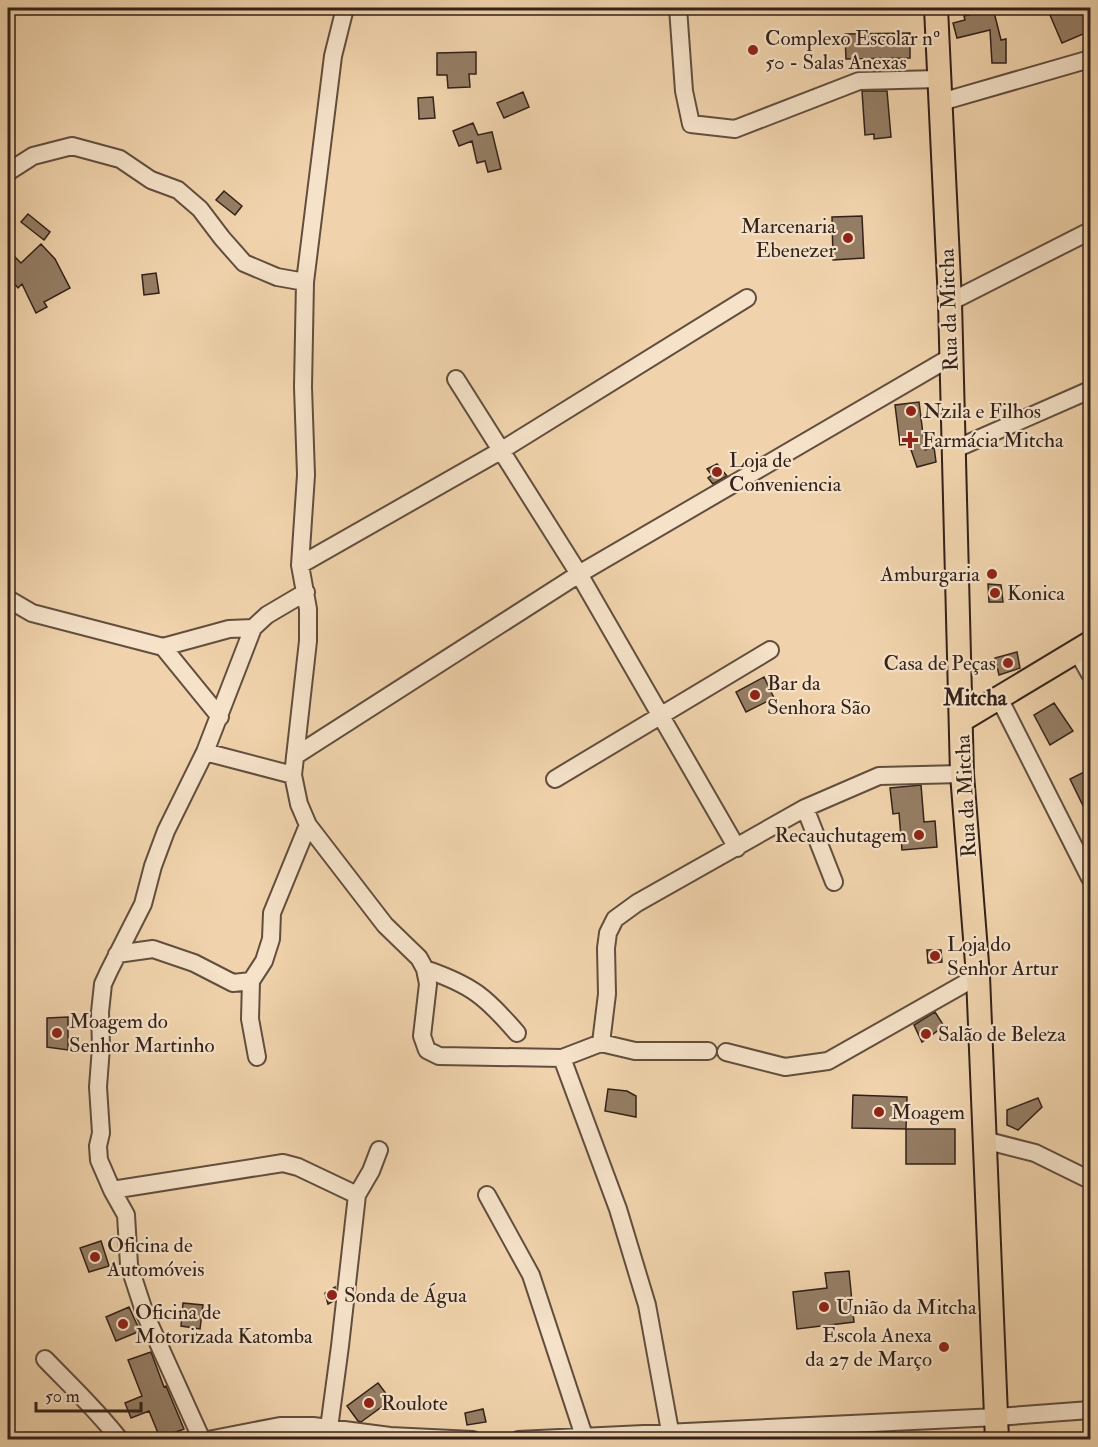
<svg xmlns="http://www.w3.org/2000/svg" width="1098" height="1447" font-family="'IM FELL Double Pica',serif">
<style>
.building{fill:#957e65;stroke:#332119;stroke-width:1.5}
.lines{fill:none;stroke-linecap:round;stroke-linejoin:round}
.minor-casing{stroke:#624e3e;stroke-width:20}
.major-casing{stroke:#332119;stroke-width:26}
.minor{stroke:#f5e2c9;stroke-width:16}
.major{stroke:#f0d3ac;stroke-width:22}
.poi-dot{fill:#8f2418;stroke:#f5e2c9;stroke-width:2}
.labels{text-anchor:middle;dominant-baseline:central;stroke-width:4.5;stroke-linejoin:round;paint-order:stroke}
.poi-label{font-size:21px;fill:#332119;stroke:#f5e2c9;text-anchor:start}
.street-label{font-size:21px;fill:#332119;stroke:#f5e2c9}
.neighbourhood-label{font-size:22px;font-weight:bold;fill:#332119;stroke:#f5e2c9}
</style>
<rect width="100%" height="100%" fill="#f0d3ac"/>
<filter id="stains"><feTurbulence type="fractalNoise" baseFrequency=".00333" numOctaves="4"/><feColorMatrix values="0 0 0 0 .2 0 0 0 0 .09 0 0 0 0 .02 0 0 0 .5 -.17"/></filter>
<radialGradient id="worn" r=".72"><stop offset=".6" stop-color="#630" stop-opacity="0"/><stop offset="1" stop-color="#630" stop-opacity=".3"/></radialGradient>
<!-- building -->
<path class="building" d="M 978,8 L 993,8 L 1001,40 L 1006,39 L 1006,63 L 992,63 L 990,30 L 957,38 L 953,23 L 965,20 L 964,16 L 980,12 Z
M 1047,8 L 1090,8 L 1090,31 L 1062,43 Z
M 910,33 L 910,58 L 846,59 L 845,34 Z
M 476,52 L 476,74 L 469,74 L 470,87 L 448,88 L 447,75 L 437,75 L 437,53 Z
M 862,91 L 887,91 L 891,137 L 874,139 L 874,134 L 865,135 Z
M 523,92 L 529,107 L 504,118 L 497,103 Z
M 433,97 L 435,118 L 419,119 L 418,98 Z
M 473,123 L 478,135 L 492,132 L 501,169 L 488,172 L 485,161 L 477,163 L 472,141 L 459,146 L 453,131 Z
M 224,191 L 242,206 L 235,215 L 216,200 Z
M 28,214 L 50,232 L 44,240 L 21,222 Z
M 862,216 L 864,258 L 833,260 L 832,217 Z
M 41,244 L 55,259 L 70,288 L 44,302 L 47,307 L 36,313 L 22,284 L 18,288 L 14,283 L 8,289 L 8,263 L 15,257 L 21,263 Z
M 156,273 L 159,293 L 144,295 L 142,275 Z
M 919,402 L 925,450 L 934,447 L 936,462 L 917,467 L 909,444 L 900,445 L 895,405 Z
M 717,464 L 727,476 L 713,484 L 708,478 L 712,475 L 707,469 Z
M 988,584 L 1001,585 L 1003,602 L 989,602 Z
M 1017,652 L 1020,668 L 999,675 L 995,658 Z
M 764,677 L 774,698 L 746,712 L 736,692 Z
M 1054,703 L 1073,731 L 1050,745 L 1034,715 Z
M 1086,771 L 1090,783 L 1090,820 L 1070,779 Z
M 921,785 L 924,822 L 935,821 L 937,847 L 902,850 L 899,813 L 893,814 L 890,788 Z
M 927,950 L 941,950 L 942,962 L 928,963 Z
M 935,1012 L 944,1026 L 922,1042 L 914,1025 Z
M 68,1017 L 68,1050 L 47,1047 L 47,1018 Z
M 608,1089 L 627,1091 L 636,1096 L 636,1117 L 605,1111 Z
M 853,1095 L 907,1097 L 906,1129 L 852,1128 Z
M 1038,1098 L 1042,1107 L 1018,1130 L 1007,1125 L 1007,1110 Z
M 906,1129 L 955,1129 L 955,1164 L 906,1164 Z
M 101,1241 L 109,1266 L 89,1272 L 80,1248 Z
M 849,1271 L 854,1322 L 797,1329 L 793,1292 L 827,1288 L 825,1273 Z
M 335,1287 L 335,1300 L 328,1304 L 325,1293 Z
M 183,1303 L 203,1305 L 200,1329 L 181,1326 Z
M 129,1307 L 140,1331 L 116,1341 L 106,1317 Z
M 151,1352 L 164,1387 L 166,1386 L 184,1429 L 160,1438 L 149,1411 L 131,1418 L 125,1403 L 142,1396 L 128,1360 Z
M 378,1383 L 391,1400 L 361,1422 L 358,1421 L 347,1406 Z
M 483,1409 L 486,1422 L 467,1425 L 465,1413 Z"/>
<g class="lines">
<!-- minor casing -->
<g class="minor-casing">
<path id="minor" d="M 345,8 L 333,56 L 305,282 L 303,387 L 306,475 L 300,565 L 308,609 L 308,641 L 293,775 L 299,804 L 308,825 L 385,925 L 419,958 L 425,969 L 428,984 L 422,1036 L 427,1050 L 439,1056 L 562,1058 L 601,1043 L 607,994 L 606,948 L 608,933 L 615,919 L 637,903 L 805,808 L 879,776 L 962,774
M 678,8 L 684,91 L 691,124 L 735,129 L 859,81 L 939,79
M 941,102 L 1090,59
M 8,172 L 33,156 L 72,146 L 120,159 L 151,180 L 178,190 L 200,209 L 222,238 L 244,263 L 277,277 L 305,282
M 950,302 L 1090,231
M 456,379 L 579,574 L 737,848
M 953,450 L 1090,390
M 300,565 L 502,450 L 747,298
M 8,599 L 32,613 L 163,647 L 229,629 L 253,628
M 163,647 L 220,717
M 1077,651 L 1090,674
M 999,698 L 1090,878
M 205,752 L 293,775
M 295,756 L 579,574 L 951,357
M 555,779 L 770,650
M 805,808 L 834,882
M 117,954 L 153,949 L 194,963 L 233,983 L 251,981 L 264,961 L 271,939 L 272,913 L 308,825
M 425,969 C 472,985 486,997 517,1033
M 251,981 L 250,1019 L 257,1057
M 601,1043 L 635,1051 L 708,1051
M 726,1052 L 785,1067 L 828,1061 L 978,976
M 562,1058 L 618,1209 L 647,1305 L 670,1431
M 984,1140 L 1035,1153 L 1090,1180
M 112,1190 L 283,1163 L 298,1167 L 357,1195
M 487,1195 L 531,1275 L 584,1436
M 45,1359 C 71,1386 97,1410 120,1440
M 202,1440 L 145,1314 L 129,1265 L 126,1215 L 112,1190 L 99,1160 L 98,1146 L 101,1133 L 98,1087 L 101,1047 L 100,1012 L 103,984 L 109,971 L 143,904 L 153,866 L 166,831 L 205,752 L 253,628 L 267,615 L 306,592
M 208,1440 L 280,1426 L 313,1426 L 390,1436 L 473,1440
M 334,1440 L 329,1428 L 340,1346 L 357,1195 L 371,1171 L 379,1150
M 518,1440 L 997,1417 L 1090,1410"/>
</g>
<!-- major casing -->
<g class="major-casing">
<path id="major" d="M 936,8 L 950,302 L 962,774 L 978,976 L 997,1440
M 962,720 L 1090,643"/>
</g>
<!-- minor -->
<use href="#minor" class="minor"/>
<!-- major -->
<use href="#major" class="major"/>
</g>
<!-- markers -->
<g class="poi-dot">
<circle cx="753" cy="50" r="6"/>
<circle cx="848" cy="238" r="6"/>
<circle cx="911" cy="411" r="6"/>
<path d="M907 431h6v6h6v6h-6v6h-6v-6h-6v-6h6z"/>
<circle cx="717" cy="472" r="6"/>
<circle cx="992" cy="574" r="6"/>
<circle cx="995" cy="593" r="6"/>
<circle cx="1008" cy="663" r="6"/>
<circle cx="755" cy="695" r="6"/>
<circle cx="919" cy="835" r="6"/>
<circle cx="935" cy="956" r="6"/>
<circle cx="57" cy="1033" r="6"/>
<circle cx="926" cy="1034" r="6"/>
<circle cx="879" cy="1112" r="6"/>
<circle cx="95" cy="1257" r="6"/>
<circle cx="332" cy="1295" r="6"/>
<circle cx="824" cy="1307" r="6"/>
<circle cx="123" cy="1324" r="6"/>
<circle cx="944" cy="1347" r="6"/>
<circle cx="369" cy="1403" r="6"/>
</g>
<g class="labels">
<!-- poi labels -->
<g class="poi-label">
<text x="765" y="38">Complexo Escolar nº<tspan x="765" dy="24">50 - Salas Anexas</tspan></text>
<text x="836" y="226" text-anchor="end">Marcenaria<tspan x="836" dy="24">Ebenezer</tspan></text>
<text x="923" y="411">Nzila e Filhos</text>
<text x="922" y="440">Farmácia Mitcha</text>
<text x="729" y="460">Loja de<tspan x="729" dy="24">Conveniencia</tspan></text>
<text x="980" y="574" text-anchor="end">Amburgaria</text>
<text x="1007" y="593">Konica</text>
<text x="996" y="663" text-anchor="end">Casa de Peças</text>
<text x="767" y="683">Bar da<tspan x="767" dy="24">Senhora São</tspan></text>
<text x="907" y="835" text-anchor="end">Recauchutagem</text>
<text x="947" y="944">Loja do<tspan x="947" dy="24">Senhor Artur</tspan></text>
<text x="69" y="1021">Moagem do<tspan x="69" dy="24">Senhor Martinho</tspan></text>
<text x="938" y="1034">Salão de Beleza</text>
<text x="891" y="1112">Moagem</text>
<text x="107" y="1245">Oficina de<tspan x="107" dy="24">Automóveis</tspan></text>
<text x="344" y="1295">Sonda de Água</text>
<text x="836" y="1307">União da Mitcha</text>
<text x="135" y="1312">Oficina de<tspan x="135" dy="24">Motorizada Katomba</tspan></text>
<text x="932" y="1335" text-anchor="end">Escola Anexa<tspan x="932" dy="24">da 27 de Março</tspan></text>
<text x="381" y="1403">Roulote</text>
</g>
<!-- street labels -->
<g class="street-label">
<text transform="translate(949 310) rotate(-92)">Rua da Mitcha</text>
<text transform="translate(966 796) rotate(-93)">Rua da Mitcha</text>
</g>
<!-- neighbourhood labels -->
<g class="neighbourhood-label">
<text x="975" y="698">Mitcha</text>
</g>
</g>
<!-- margin -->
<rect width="1098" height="1447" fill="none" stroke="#f0d3ac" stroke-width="30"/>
<rect x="9" y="9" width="1080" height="1429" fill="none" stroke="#332119" stroke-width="3"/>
<rect x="15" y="15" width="1068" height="1417" fill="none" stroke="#332119" stroke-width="1.5"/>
<!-- scale -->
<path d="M36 1402v9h105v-9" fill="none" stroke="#332119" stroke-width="3"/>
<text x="45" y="1402" font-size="18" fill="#332119" stroke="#f5e2c9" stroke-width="4.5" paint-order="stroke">50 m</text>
<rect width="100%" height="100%" filter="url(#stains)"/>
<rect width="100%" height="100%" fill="url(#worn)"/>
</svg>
